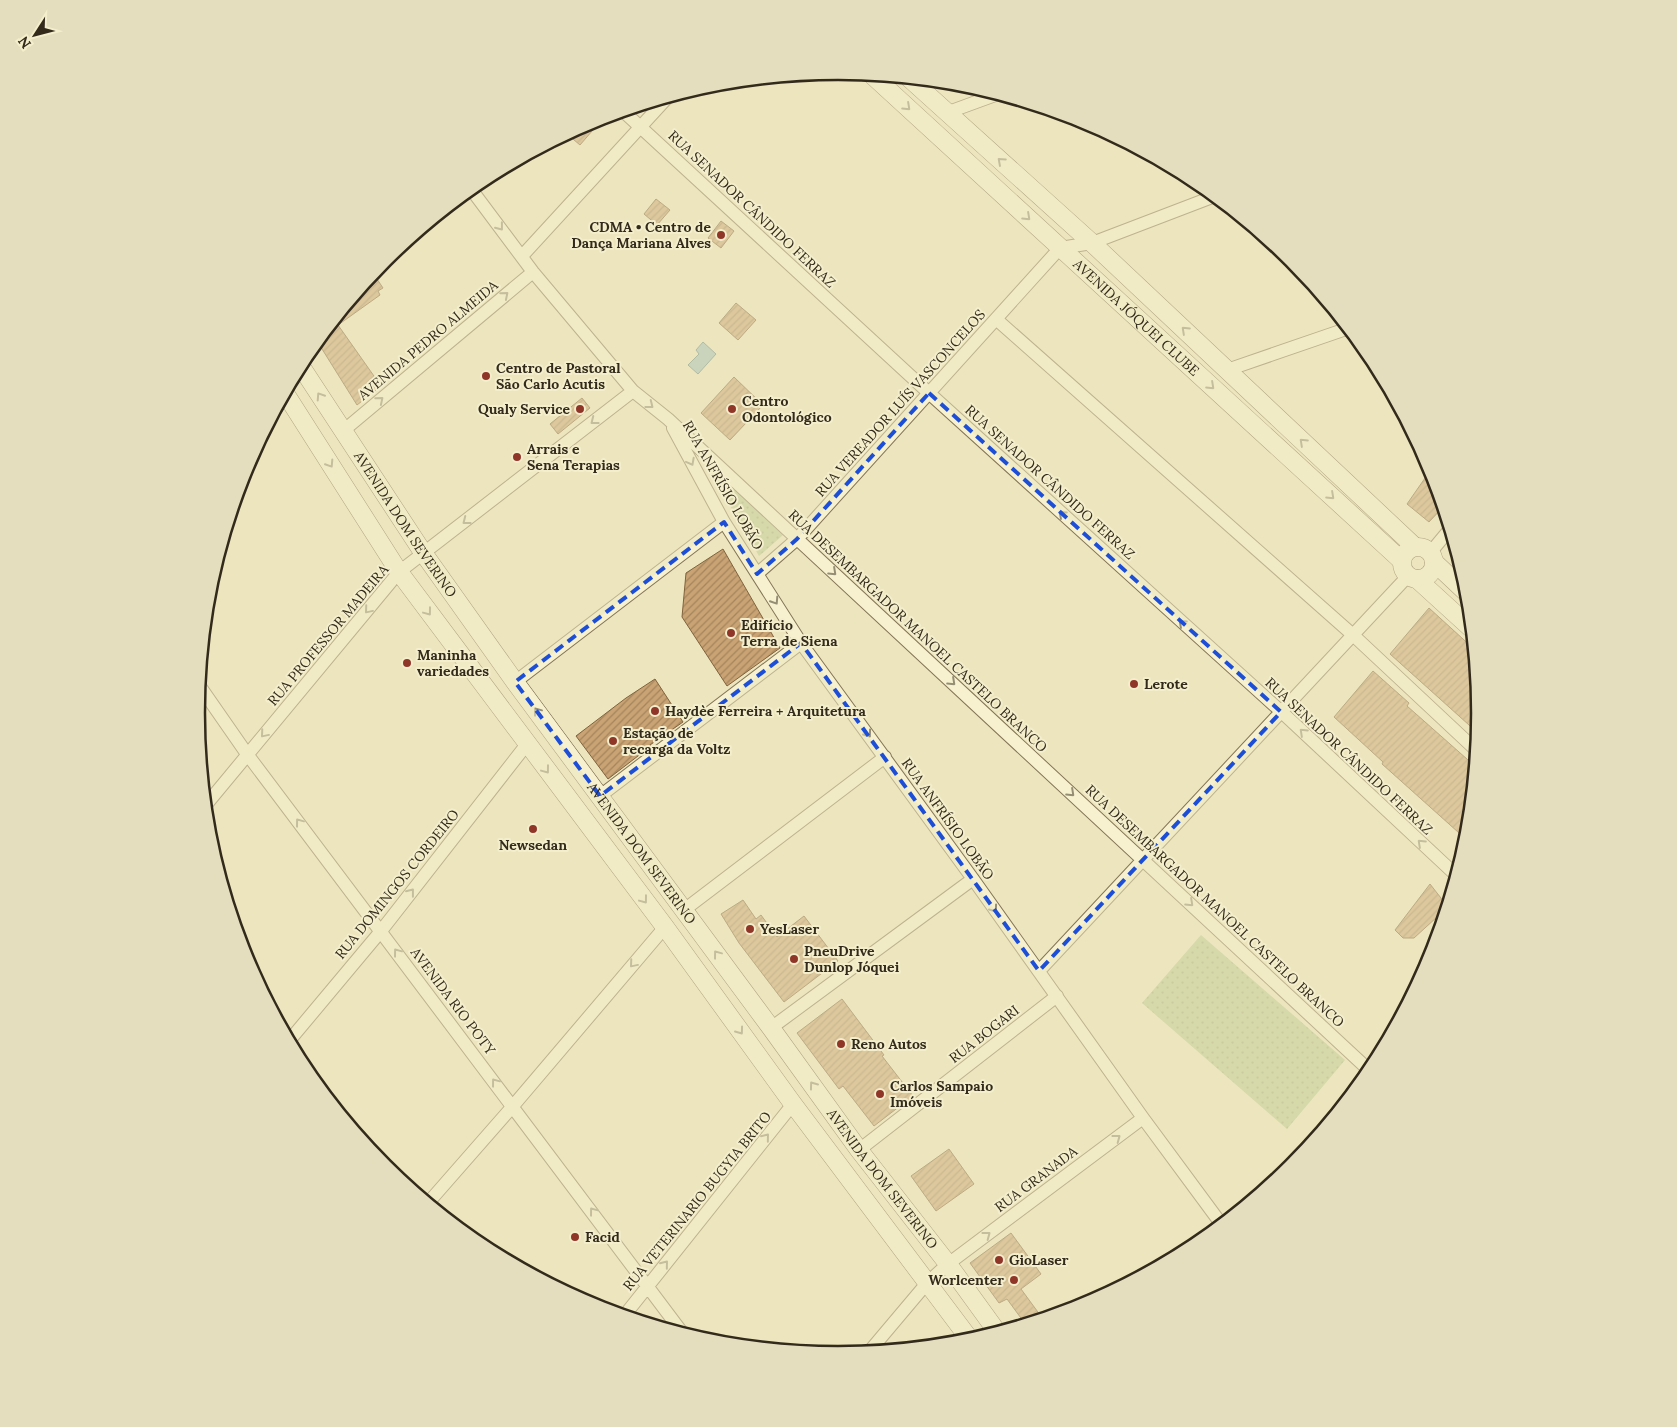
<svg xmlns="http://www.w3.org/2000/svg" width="1677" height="1427" font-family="Lora,serif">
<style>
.grass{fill:url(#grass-dots)}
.water{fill:#a0bdb9;stroke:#698a87}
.building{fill:url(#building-hatch);stroke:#81623d}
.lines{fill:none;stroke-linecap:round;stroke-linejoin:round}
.minor-casing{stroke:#837557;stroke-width:14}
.secondary-casing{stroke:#65553a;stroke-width:19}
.minor{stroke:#f7f1cf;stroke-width:12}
.secondary{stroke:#f7f1cf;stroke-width:18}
.oneway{stroke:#958e75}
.marked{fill:none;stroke:#1d4ed8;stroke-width:4;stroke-dasharray:10 6;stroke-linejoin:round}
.poi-dot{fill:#903629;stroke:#f4eecc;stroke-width:2}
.labels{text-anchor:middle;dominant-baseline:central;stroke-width:4;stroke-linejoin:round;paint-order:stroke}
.street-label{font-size:14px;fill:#332a1b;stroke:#f4eecc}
.poi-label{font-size:14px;font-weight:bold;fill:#332a1b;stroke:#f4eecc;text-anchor:start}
.rim{fill:none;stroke:#332a1b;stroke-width:2.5}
</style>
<defs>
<pattern id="grass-dots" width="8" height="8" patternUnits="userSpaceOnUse" patternTransform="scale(1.25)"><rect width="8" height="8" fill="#bbc992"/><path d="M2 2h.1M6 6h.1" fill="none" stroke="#a1ad7d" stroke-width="1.8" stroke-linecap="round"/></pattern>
<pattern id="building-hatch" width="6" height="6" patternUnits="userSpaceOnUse" patternTransform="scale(1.25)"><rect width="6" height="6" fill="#c9a373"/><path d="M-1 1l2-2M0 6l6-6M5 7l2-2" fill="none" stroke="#a4855e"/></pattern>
</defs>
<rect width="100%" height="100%" fill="#ece5bd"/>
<!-- grass -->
<path class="grass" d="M 705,462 L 783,535 L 759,556 Z
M 1201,935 L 1345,1060 L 1287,1129 L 1142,1003 Z"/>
<!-- water -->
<path class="water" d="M 703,342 L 716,354 L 698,374 L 688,365 L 699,354 L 696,350 Z"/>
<!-- building -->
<path class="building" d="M 605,116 L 580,145 L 567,134 L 593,120 Z
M 656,199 L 670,210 L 657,225 L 644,214 Z
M 721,221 L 734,231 L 721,248 L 708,238 Z
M 373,273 L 383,288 L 378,291 L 380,295 L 338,325 L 381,386 L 357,405 L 317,341 Z
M 736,303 L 756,320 L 738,340 L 719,323 Z
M 734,377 L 763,405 L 730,440 L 701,413 Z
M 582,398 L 590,408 L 558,434 L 550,424 Z
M 1432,468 L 1444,506 L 1429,522 L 1407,504 Z
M 723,549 L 780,648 L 727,686 L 682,617 L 686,573 Z
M 1429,608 L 1474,649 L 1481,714 L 1479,734 L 1390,654 Z
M 1373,671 L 1409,703 L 1407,706 L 1476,767 L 1468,841 L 1382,764 L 1383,762 L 1334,717 Z
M 655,679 L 683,722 L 650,745 L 651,746 L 608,779 L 576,736 L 626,698 Z
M 1430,884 L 1448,907 L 1414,938 L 1403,938 L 1395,930 Z
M 743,900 L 756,919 L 761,915 L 777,937 L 804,916 L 838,961 L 784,1002 L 739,943 L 721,914 Z
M 842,999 L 884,1055 L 882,1056 L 913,1096 L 874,1126 L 843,1086 L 839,1089 L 797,1033 Z
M 949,1149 L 974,1184 L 936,1211 L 911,1176 Z
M 1011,1233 L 1041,1274 L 1021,1289 L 1043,1319 L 1026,1325 L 1007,1299 L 999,1303 L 970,1263 Z"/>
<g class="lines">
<!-- minor casing -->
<g class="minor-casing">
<path id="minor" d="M 623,111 L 929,393 L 1286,716 L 1457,876
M 946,113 L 998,94
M 471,189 L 533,272 L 633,391 L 668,419 L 1371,1072
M 522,256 L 667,98
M 996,319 L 1353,635 L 1477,751
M 1227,370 L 1349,328
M 673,428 L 724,522 L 801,643 L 973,879 L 1143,1118 L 1222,1225
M 343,431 L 533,272
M 1430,553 L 1450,529
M 757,574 L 797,539 L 1060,248 L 1092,243 L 1215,196
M 515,682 L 724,522
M 199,685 L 247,754 L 684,1335
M 600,796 L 801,643
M 205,806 L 399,572 L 633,391
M 684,910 L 885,757
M 1039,971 L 1408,576
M 771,1028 L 973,879
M 289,1041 L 381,931 L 527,744
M 859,1150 L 1057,996
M 428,1203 L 513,1106 L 665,927
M 624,1316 L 793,1104
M 868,1353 L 927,1283 L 948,1264 L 1143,1118"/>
</g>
<!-- secondary casing -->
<g class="secondary-casing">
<g id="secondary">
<path id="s1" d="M 871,74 L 1402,561"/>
<path d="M 909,78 L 1092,243 L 1415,547"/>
<path id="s2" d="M 300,365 L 424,554 L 515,682 L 771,1028 L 859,1150 L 948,1264 L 998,1333"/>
<path d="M 285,393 L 399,572 L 665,927 L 793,1104 L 971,1341"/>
<circle cx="1418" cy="563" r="16"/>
<path d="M 1434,562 L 1469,595"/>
<path d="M 1417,579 L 1473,630"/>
</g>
</g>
<!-- minor -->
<use href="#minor" class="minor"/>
<!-- secondary -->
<use href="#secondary" class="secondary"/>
</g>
<!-- one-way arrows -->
<defs><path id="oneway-chevron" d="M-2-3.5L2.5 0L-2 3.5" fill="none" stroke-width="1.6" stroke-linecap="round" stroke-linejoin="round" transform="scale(1.25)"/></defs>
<g class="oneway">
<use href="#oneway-chevron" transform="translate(907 107) rotate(43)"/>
<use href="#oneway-chevron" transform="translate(1001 161) rotate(-138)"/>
<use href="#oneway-chevron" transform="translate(1027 217) rotate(43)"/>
<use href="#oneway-chevron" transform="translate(500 227) rotate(52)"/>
<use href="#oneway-chevron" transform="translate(505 295) rotate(-40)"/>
<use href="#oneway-chevron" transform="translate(1185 330) rotate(-137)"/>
<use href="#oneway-chevron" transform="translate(1211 386) rotate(43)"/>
<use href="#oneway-chevron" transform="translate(320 396) rotate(-123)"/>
<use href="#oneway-chevron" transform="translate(380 400) rotate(-40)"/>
<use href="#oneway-chevron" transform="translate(650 405) rotate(38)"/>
<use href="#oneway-chevron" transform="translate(594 421) rotate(142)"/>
<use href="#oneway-chevron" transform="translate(1303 442) rotate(-137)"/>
<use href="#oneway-chevron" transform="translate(691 462) rotate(62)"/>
<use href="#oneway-chevron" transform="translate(330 464) rotate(57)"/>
<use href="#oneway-chevron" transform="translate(1331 496) rotate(43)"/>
<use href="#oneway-chevron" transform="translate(1062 514) rotate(-138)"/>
<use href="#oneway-chevron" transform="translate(466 521) rotate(142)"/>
<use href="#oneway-chevron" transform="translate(833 572) rotate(43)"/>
<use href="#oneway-chevron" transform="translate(775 601) rotate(57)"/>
<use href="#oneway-chevron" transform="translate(368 610) rotate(130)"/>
<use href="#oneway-chevron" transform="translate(428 612) rotate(53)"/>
<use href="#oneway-chevron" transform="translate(1182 623) rotate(-138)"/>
<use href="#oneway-chevron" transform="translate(952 682) rotate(43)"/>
<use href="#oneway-chevron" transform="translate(537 711) rotate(-127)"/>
<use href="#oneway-chevron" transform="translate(1303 732) rotate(-137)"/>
<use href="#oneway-chevron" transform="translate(264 734) rotate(130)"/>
<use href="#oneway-chevron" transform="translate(868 734) rotate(54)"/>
<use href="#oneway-chevron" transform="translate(546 770) rotate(53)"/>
<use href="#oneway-chevron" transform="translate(1071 793) rotate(43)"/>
<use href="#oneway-chevron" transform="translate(299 822) rotate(-127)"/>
<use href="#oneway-chevron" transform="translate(1421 843) rotate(-137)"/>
<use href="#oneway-chevron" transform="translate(411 892) rotate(-52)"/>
<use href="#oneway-chevron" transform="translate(644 900) rotate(53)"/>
<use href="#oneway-chevron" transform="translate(1190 903) rotate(43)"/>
<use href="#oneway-chevron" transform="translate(994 909) rotate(54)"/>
<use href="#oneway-chevron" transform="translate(397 952) rotate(-127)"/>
<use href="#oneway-chevron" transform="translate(717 954) rotate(-127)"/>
<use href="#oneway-chevron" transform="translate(633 964) rotate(130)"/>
<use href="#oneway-chevron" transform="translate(740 1031) rotate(54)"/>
<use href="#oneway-chevron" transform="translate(495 1082) rotate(-127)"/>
<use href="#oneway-chevron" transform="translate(813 1085) rotate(-126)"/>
<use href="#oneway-chevron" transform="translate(766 1137) rotate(-51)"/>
<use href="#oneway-chevron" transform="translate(1117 1138) rotate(-37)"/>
<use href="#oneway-chevron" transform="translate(593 1211) rotate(-127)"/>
<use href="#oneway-chevron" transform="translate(987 1235) rotate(-37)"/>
<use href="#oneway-chevron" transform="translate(665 1264) rotate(-51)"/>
</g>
<!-- marked area -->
<path d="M0 0H1677V1427H0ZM 929,393 L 1281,712 L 1039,971 L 801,643 L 600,796 L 515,682 L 724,522 L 757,574 L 797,539 Z" fill="#ece5bd" fill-opacity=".55" fill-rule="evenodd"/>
<path class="marked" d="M 929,393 L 1281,712 L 1039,971 L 801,643 L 600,796 L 515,682 L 724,522 L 757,574 L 797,539 Z"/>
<!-- markers -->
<g class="poi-dot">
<circle cx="721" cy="235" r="5"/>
<circle cx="486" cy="376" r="5"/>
<circle cx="580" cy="409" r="5"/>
<circle cx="732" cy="409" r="5"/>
<circle cx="517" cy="457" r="5"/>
<circle cx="731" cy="633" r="5"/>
<circle cx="407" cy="663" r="5"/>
<circle cx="1134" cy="684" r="5"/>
<circle cx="655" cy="711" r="5"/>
<circle cx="613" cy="741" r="5"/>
<circle cx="533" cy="829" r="5"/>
<circle cx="750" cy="929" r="5"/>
<circle cx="794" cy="959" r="5"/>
<circle cx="841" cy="1044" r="5"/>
<circle cx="880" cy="1094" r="5"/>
<circle cx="575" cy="1237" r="5"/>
<circle cx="999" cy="1260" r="5"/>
<circle cx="1014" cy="1280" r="5"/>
</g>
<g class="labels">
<!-- street labels -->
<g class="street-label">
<text transform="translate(752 209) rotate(43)">RUA SENADOR CÂNDIDO FERRAZ</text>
<text stroke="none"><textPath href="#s1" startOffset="360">AVENIDA JÓQUEI CLUBE</textPath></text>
<text transform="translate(428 340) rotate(-40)">AVENIDA PEDRO ALMEIDA</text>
<text transform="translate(900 403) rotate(-48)">RUA VEREADOR LUÍS VASCONCELOS</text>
<text transform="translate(1050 482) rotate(42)">RUA SENADOR CÂNDIDO FERRAZ</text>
<text transform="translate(723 485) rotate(60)">RUA ANFRÍSIO LOBÃO</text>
<text stroke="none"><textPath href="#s2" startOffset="191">AVENIDA DOM SEVERINO</textPath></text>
<text transform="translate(918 631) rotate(43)">RUA DESEMBARGADOR MANOEL CASTELO BRANCO</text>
<text transform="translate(328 635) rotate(-50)">RUA PROFESSOR MADEIRA</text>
<text transform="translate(1349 756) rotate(43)">RUA SENADOR CÂNDIDO FERRAZ</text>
<text transform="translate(948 819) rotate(54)">RUA ANFRÍSIO LOBÃO</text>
<text stroke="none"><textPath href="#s2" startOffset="596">AVENIDA DOM SEVERINO</textPath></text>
<text transform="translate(397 884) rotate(-51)">RUA DOMINGOS CORDEIRO</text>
<text transform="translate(1215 906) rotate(43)">RUA DESEMBARGADOR MANOEL CASTELO BRANCO</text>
<text transform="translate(453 1001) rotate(53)">AVENIDA RIO POTY</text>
<text transform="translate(984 1034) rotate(-38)">RUA BOGARI</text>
<text stroke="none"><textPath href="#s2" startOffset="1001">AVENIDA DOM SEVERINO</textPath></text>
<text transform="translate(1036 1179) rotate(-37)">RUA GRANADA</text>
<text transform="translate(697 1201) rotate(-51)">RUA VETERINARIO BUGYIA BRITO</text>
</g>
<!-- poi labels -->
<g class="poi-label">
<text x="711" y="227" text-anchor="end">CDMA • Centro de<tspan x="711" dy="16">Dança Mariana Alves</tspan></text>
<text x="496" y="368">Centro de Pastoral<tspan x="496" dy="16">São Carlo Acutis</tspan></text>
<text x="742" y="401">Centro<tspan x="742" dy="16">Odontológico</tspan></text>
<text x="570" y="409" text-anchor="end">Qualy Service</text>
<text x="527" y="449">Arrais e<tspan x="527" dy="16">Sena Terapias</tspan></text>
<text x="741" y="625">Edifício<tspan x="741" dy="16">Terra de Siena</tspan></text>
<text x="417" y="655">Maninha<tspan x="417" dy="16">variedades</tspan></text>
<text x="1144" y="684">Lerote</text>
<text x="665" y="711">Haydèe Ferreira + Arquitetura</text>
<text x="623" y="733">Estação de<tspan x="623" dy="16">recarga da Voltz</tspan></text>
<text x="533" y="845" text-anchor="middle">Newsedan</text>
<text x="760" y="929">YesLaser</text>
<text x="804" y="951">PneuDrive<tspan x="804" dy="16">Dunlop Jóquei</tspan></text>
<text x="851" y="1044">Reno Autos</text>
<text x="890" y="1086">Carlos Sampaio<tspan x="890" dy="16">Imóveis</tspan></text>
<text x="585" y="1237">Facid</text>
<text x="1009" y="1260">GioLaser</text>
<text x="1004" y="1280" text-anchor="end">Worlcenter</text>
</g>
</g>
<!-- crop -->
<path d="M0 0H1677V1427H0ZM205 713a633 633 0 1 1 1266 0a633 633 0 1 1-1266 0Z" fill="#e5debe" fill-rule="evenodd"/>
<path class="rim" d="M205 713a633 633 0 1 1 1266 0a633 633 0 1 1-1266 0Z"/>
<!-- north arrow -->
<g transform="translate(35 35) rotate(234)" stroke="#f4eecc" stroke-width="4" paint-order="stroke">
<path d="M0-4L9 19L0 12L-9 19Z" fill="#332a1b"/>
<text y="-8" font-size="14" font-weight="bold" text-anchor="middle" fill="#332a1b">N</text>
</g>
</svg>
